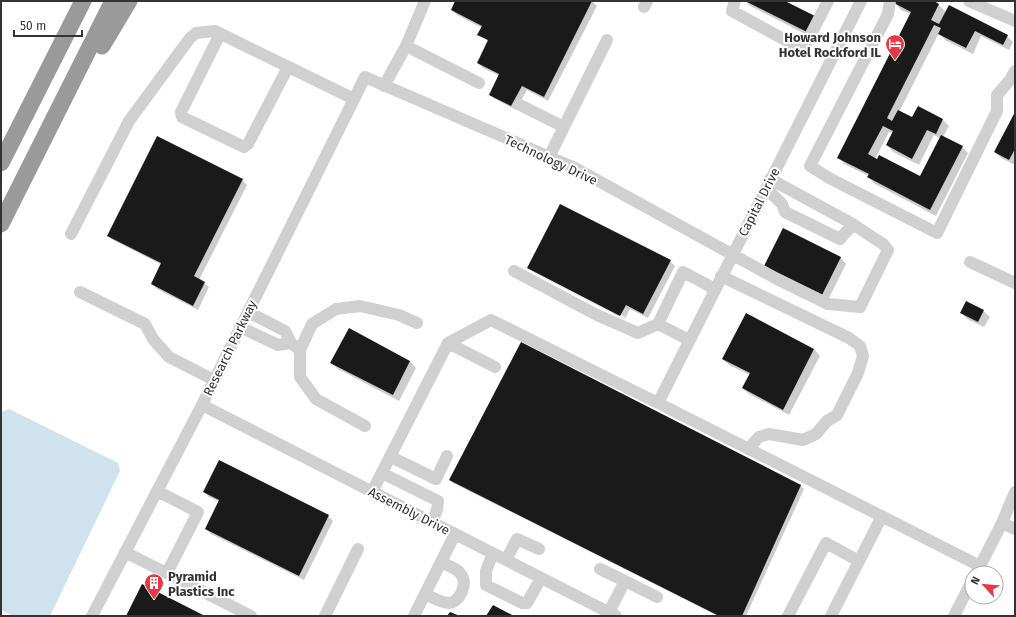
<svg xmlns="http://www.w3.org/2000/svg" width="1016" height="617" font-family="'Fira Sans',sans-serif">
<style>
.water{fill:#cfe2ee}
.shadow{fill:#0003;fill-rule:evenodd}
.building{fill:#1a1a1a}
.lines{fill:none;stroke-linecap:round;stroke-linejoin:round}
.minor{stroke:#d0d0d0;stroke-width:12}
.highway{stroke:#9a9a9a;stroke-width:17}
.labels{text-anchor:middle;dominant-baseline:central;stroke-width:4;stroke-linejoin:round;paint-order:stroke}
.poi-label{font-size:13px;font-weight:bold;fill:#333;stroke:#fff;text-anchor:end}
.street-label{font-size:13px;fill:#333;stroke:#fff}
</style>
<rect width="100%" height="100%" fill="#fff"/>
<!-- water -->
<path class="water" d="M 9,409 L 118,463 L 120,471 L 50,616 L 13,616 L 1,610 L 1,412 Z"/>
<!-- shadow -->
<path class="shadow" d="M 457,1 L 592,1 L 597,6 L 548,101 L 527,90 L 516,110 L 495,99 L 490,95 L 500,76 L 483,68 L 478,63 L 489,42 L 479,34 L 482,28 L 457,15 L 452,10 Z
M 745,1 L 783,1 L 813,38 L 750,6 Z
M 896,1 L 932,1 L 939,5 L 946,12 L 1007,36 L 1013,42 L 1009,50 L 981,36 L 973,54 L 945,40 L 939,33 L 899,112 L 913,119 L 918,108 L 943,120 L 949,126 L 943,137 L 962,147 L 968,153 L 936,216 L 875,184 L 868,177 L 869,176 L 844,164 L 838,157 L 910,14 L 901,10 L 895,3 ZM 889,132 L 893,133 L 887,145 L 893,152 L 919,165 L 934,135 L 941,139 L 920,178 L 875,159 Z
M 1015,114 L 1015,165 L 1001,158 L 995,152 Z
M 242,180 L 247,185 L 199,280 L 209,287 L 198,310 L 157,289 L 152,284 L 162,265 L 113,240 L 108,236 Z
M 840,257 L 846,264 L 828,300 L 772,272 Z
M 670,261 L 675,266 L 648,318 L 630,309 L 625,319 L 533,272 L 528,268 ZM 532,269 L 625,317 L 624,319 L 532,272 Z
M 983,311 L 990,317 L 984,327 L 967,319 L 961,312 Z
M 349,330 L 410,361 L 416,368 L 399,401 L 338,369 L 332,363 Z
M 521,344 L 801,486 L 804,489 L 746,616 L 718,616 L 453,483 L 450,480 Z
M 814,349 L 820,356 L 789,415 L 749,394 L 743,388 L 750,375 L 729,365 L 723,359 Z
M 204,492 L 328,516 L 333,521 L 304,580 L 211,534 L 206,529 L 220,502 L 209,497 Z"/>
<!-- building -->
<path class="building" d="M 455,1 L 592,1 L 544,97 L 522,86 L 511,106 L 489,95 L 499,74 L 477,63 L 488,40 L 477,35 L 482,26 L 451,10 Z
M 745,1 L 785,1 L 815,16 L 807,32 Z
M 895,1 L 934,1 L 939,4 L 931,20 L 939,24 L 949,5 L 1008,35 L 1003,45 L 975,31 L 966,48 L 938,34 L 941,28 L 934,25 L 887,118 L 892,121 L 898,110 L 912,117 L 918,106 L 943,119 L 936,134 L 927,130 L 912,159 L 886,145 L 893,131 L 883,126 L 868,154 L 877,159 L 879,155 L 920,176 L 941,135 L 963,146 L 930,210 L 867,177 L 869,174 L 837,158 L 911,12 L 894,3 Z
M 1015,112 L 1015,149 L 1009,160 L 994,152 Z
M 157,136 L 243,179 L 194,276 L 205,282 L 193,306 L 151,284 L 161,263 L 107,236 Z
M 560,204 L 671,260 L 643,314 L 626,305 L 620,316 L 527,268 Z
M 783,228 L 841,257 L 822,295 L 764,266 Z
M 966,301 L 984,310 L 978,322 L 960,313 Z
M 746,313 L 814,349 L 783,410 L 742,388 L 750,373 L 722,359 Z
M 349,328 L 410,361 L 393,395 L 330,363 Z
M 521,342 L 801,485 L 742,616 L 719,616 L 449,480 Z
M 219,460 L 329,515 L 299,576 L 205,529 L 219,500 L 203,492 Z
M 142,584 L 205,616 L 126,616 Z
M 493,605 L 514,616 L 486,616 Z
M 450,612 L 460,616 L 447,616 Z"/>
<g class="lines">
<!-- minor -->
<path class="minor" d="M 425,1 L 406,46 L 479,83
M 735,1 L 732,11 L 800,48 L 806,44 L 828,1
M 890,1 L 888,14 L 810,166 L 829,178 L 937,233 L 997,111 L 997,95 L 1010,80 L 1015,71
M 969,1 L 1015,21
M 644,7 L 647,1
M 220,34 L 181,112 L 182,117 L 244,147 L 248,144 L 288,67
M 384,86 L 406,46
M 520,105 L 564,127
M 549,157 L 607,40
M 766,188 L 782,204 L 785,212 L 840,239 L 853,224
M 71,234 L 129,121 L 190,38 L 196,33 L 215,31 L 354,99
M 970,262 L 1015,283
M 514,271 L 597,315 L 638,333 L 658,324
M 721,276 L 849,338 L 860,346 L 863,356 L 858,373 L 837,415 L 827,421 L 816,434 L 803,440 L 769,434 L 759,437 L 748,449
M 80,292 L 145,324 L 153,339 L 169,357 L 214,380
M 240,327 L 278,345 L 291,343 L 285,331 L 248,312
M 689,340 L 658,324 L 683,272 L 715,289
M 291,343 L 300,350 L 300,377 L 316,399 L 365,426
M 448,343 L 491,320 L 658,403 L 980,566
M 300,350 L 312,324 L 336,309 L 360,306 L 399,315 L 417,323
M 658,403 L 861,1
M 202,405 L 616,616
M 391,457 L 436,479 L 447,456
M 382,473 L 438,501 L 437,510 L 432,522
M 157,491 L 198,512 L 167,573
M 372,492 L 448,343 L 495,367
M 1002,523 L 1015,529
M 125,552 L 251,616
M 493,553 L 486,571 L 486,585 L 522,603 L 527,603 L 541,578
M 506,560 L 517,539 L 539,549
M 600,569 L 625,581
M 977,572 L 1002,523 L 1015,492
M 425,594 C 432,597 441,603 449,603 C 460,602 467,585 462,576 C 458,568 448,566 441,562
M 609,612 L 625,581 L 657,597
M 92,616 L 202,405 L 365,77 L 575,168 L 777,279 L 828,304 L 860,307 L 888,250 L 883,244 L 851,223 L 770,179
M 325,616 L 358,549
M 414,616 L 455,534
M 788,616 L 826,543 L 859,561
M 831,616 L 882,516
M 954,616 L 972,581"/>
<!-- highway -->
<path class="highway" d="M 102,46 L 129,1
M 1,163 L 83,1
M 1,224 L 113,1"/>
</g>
<!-- icons -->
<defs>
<g id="hotel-pin" transform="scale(1)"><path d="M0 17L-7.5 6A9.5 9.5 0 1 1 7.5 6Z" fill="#e63946" stroke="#fff"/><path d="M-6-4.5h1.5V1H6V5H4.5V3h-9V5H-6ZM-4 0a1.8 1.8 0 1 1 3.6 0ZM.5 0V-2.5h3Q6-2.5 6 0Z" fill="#fff"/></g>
<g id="building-pin" transform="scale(1)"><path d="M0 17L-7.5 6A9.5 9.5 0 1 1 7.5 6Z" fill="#e63946" stroke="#fff"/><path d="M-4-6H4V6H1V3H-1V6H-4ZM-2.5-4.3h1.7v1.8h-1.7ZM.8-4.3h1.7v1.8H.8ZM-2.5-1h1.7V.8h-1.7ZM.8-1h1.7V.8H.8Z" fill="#fff"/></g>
</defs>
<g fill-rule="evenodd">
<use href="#hotel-pin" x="895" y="44"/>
<use href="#building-pin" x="154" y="583"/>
</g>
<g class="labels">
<!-- poi labels -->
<g class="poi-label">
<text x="881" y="37">Howard Johnson<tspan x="881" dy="15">Hotel Rockford IL</tspan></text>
<text x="168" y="576" text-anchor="start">Pyramid<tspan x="168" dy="15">Plastics Inc</tspan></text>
</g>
<!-- street labels -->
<g class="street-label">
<text transform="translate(551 160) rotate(25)">Technology Drive</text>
<text transform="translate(759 202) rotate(-63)">Capital Drive</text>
<text transform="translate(230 348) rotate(-64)">Research Parkway</text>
<text transform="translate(409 511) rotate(27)">Assembly Drive</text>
</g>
</g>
<!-- border -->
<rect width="1016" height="617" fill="none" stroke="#333333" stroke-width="4"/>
<!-- north arrow -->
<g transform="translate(984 585) rotate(297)"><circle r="19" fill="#ffffff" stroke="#adadad"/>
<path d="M0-3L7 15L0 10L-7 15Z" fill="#e63946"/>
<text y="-6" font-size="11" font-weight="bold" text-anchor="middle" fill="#333333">N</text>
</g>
<!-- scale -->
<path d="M14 30v6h68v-6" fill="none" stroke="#333333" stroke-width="2"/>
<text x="20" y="30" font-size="12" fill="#333333" stroke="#ffffff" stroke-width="3" paint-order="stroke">50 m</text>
</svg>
